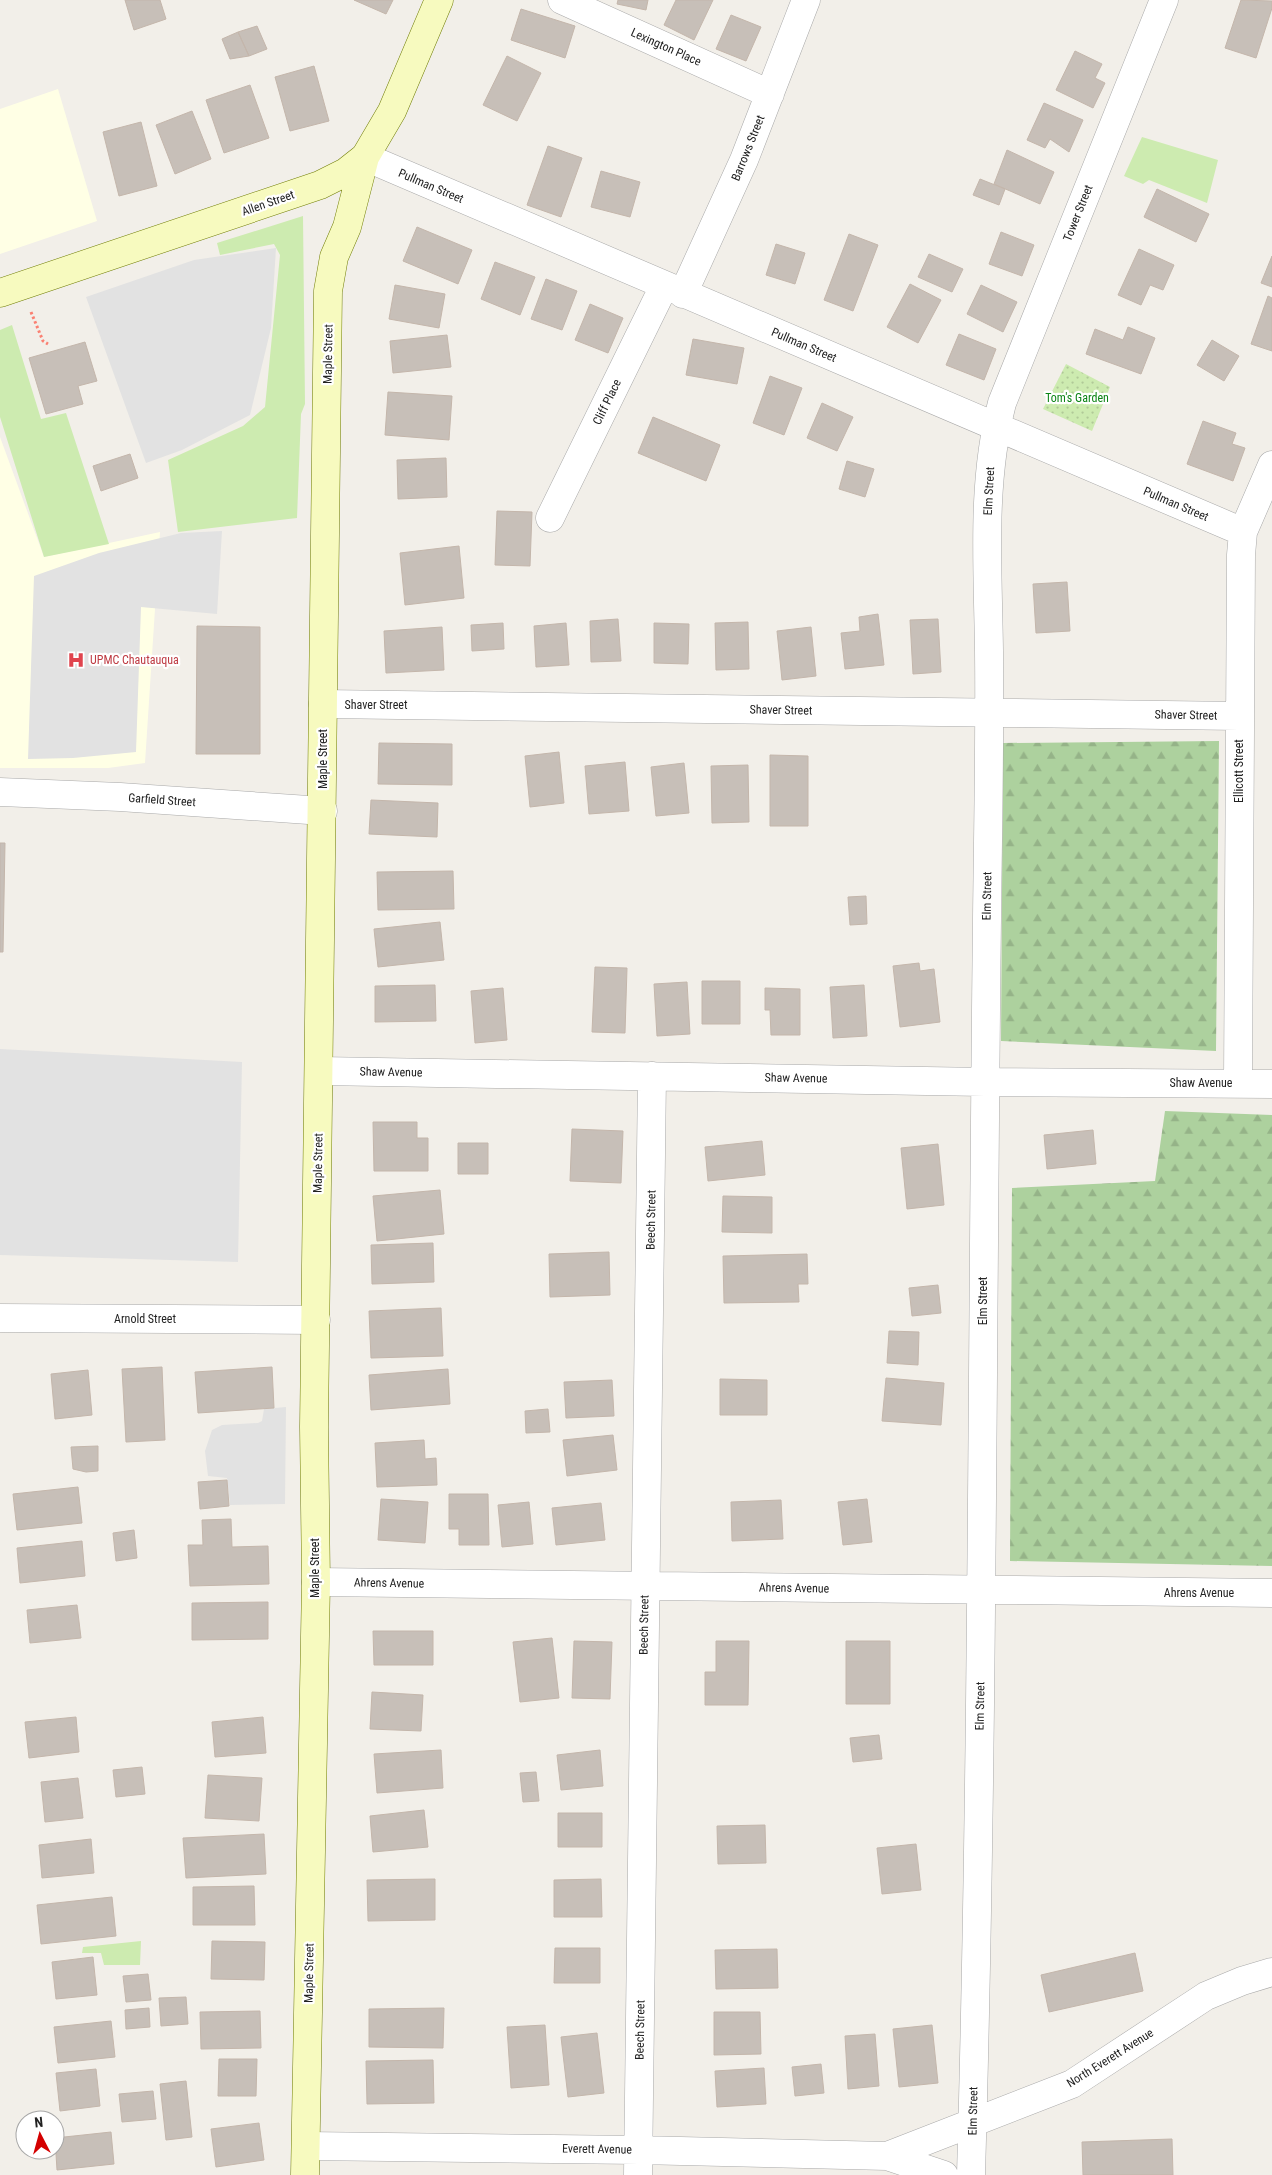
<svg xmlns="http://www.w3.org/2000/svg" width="1272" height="2175" font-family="'Roboto Condensed',sans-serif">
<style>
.education{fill:#ffffe5}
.grass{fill:#cdebb0}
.forest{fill:url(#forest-firs)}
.garden{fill:url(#garden-dots)}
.parking{fill:#e2e2e2}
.building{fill:#c7bfb8;stroke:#c4b6ab}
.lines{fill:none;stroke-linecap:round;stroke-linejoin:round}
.street-casing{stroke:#a9a9a9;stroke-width:29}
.secondary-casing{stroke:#707d05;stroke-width:29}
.path{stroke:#fa8072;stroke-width:3;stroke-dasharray:2.5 2.5;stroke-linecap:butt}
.street{stroke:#fff;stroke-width:28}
.secondary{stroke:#f7fabf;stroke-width:28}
.labels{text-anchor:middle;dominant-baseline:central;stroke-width:4.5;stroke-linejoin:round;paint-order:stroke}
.street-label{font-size:12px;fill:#222;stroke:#fff}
.park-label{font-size:12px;fill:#0c8416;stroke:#fff}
.health-label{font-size:12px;fill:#be3a42;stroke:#fff;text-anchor:start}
</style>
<defs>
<pattern id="forest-firs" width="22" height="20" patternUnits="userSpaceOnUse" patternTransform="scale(1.25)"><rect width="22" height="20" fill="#add19e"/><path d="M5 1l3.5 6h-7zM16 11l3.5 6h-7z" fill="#95b388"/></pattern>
<pattern id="garden-dots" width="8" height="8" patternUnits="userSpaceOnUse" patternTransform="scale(1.25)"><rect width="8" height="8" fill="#cdebb0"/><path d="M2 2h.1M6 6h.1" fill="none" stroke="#b0c997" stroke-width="1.8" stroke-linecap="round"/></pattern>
</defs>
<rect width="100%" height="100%" fill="#f2efe9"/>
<!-- education -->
<path class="education" d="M 58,89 L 97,221 L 0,254 L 0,109 Z
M 0,437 L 44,557 L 160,532 L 145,763 L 108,768 L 0,768 Z"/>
<!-- grass -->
<path class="grass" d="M 1142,137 L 1218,160 L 1207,203 L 1149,180 L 1143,184 L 1124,176 Z
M 303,216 L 305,404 L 301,414 L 297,518 L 178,532 L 168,460 L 243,426 L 265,407 L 280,255 L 274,244 L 220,255 L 217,243 Z
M 12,325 L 41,419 L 66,413 L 109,544 L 44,557 L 0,417 L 0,330 Z
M 141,1941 L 140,1965 L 104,1965 L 101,1953 L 82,1953 L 83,1947 Z"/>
<!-- forest -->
<path class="forest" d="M 1219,741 L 1216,1051 L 1001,1041 L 1003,743 Z
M 1165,1111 L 1272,1115 L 1272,1566 L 1010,1561 L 1012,1188 L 1155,1181 Z"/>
<!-- garden -->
<path class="garden" d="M 1066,364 L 1110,387 L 1092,431 L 1043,409 Z"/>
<!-- parking -->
<path class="parking" d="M 276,248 L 271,328 L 250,415 L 182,450 L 146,463 L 86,297 L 194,260 Z
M 222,531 L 217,614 L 141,607 L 136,752 L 73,758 L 28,759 L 34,576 L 99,553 L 181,533 Z
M 0,1049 L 242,1062 L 238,1262 L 0,1255 Z
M 286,1407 L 285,1504 L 230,1505 L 227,1478 L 208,1476 L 205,1451 L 212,1430 L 222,1425 L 258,1423 L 262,1421 L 264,1409 Z"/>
<!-- building -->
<path class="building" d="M 125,0 L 160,0 L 166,19 L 134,30 Z
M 354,0 L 393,0 L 386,14 Z
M 618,0 L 648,0 L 646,10 L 617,4 Z
M 676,0 L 713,0 L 694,40 L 664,25 Z
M 1241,0 L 1272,1 L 1272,8 L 1256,58 L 1225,48 Z
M 521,9 L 575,26 L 565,58 L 511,40 Z
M 731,15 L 761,27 L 746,61 L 716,49 Z
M 257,26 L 267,49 L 249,56 L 238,32 Z
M 238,32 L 249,56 L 230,59 L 222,39 Z
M 1075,51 L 1102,64 L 1095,78 L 1105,83 L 1093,108 L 1056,90 Z
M 507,56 L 541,73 L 517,121 L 483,105 Z
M 314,66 L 329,121 L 290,131 L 275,77 Z
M 250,85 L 269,138 L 224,153 L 206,100 Z
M 1044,103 L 1083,120 L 1069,152 L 1050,139 L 1045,148 L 1027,140 Z
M 192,111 L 211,159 L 175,174 L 156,125 Z
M 141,122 L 157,186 L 119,196 L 103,132 Z
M 548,146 L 582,158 L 561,217 L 527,205 Z
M 1007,150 L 1054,172 L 1040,204 L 994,184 Z
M 601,171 L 640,182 L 630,217 L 591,207 Z
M 980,179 L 1005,189 L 999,205 L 973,195 Z
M 1157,189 L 1209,214 L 1196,242 L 1144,217 Z
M 417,227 L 472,250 L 458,284 L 403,261 Z
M 1001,232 L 1034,245 L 1022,276 L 989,264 Z
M 849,234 L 878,245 L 853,311 L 824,300 Z
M 776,244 L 805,253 L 795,284 L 766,275 Z
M 1139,249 L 1174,265 L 1163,290 L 1150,285 L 1141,305 L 1118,295 Z
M 929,254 L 963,269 L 952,292 L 918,277 Z
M 1272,256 L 1272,287 L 1261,283 Z
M 495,262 L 535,277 L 520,315 L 481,299 Z
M 546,279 L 577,291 L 562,330 L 531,319 Z
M 910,284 L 941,300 L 918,343 L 887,327 Z
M 395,285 L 445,294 L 439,328 L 389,319 Z
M 981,285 L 1017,302 L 1003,332 L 967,314 Z
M 1268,296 L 1272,298 L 1272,351 L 1251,344 Z
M 590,304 L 623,318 L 608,353 L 575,340 Z
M 1128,327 L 1155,338 L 1141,374 L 1086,354 L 1095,329 L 1123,340 Z
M 959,334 L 996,349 L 984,380 L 946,365 Z
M 447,335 L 451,367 L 393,373 L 390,341 Z
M 693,339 L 744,348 L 737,384 L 686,375 Z
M 1212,340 L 1239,356 L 1224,381 L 1197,365 Z
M 85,342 L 97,381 L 78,386 L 83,404 L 46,414 L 29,358 Z
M 770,376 L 802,388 L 784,435 L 753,423 Z
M 388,392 L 452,396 L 449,440 L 385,435 Z
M 822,403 L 853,417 L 837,451 L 807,438 Z
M 653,417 L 720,445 L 706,481 L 638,453 Z
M 1203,421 L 1236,433 L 1232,444 L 1245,448 L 1233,481 L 1187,464 Z
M 130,454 L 138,478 L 101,491 L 93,466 Z
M 446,458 L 447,497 L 398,499 L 397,460 Z
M 847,461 L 874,469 L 865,497 L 839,489 Z
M 497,511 L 532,512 L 530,566 L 495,565 Z
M 459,546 L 464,598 L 405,605 L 400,553 Z
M 1067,582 L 1070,631 L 1036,633 L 1033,584 Z
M 878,614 L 884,665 L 845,669 L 841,633 L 860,631 L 859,617 Z
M 618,619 L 621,661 L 591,662 L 590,621 Z
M 938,619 L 941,672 L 913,674 L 910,620 Z
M 748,622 L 749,669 L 716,670 L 715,623 Z
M 503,623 L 504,649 L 472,651 L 471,625 Z
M 566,623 L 569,665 L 536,667 L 534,626 Z
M 654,623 L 689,624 L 688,664 L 654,663 Z
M 197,626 L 260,627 L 260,754 L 196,754 Z
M 442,627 L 444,670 L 386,673 L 384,631 Z
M 811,627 L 816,676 L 782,680 L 777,631 Z
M 379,743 L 452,744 L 452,785 L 378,784 Z
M 559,752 L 564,803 L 530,807 L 525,756 Z
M 770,755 L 808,756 L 808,826 L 770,826 Z
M 625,762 L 629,811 L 589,814 L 585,766 Z
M 684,763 L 689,813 L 656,816 L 651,767 Z
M 748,765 L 749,822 L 712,823 L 711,766 Z
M 371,800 L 438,803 L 437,837 L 369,834 Z
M 0,843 L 5,843 L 3,952 L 0,952 Z
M 453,871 L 454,909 L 378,910 L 377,872 Z
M 866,896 L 867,924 L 850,925 L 848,897 Z
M 440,922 L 444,960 L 378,967 L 374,929 Z
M 919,963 L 920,971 L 934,969 L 940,1022 L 900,1027 L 893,966 Z
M 595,967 L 627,968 L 625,1033 L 592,1032 Z
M 702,981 L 740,981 L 740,1024 L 702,1024 Z
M 687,982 L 690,1034 L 657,1036 L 654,984 Z
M 435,985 L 436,1021 L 375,1022 L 375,986 Z
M 864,985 L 867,1036 L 833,1038 L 830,987 Z
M 503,988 L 507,1040 L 475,1043 L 471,991 Z
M 765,988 L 800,989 L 800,1035 L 771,1035 L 770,1010 L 765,1010 Z
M 373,1122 L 417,1122 L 417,1138 L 428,1138 L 428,1171 L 374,1171 Z
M 572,1129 L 623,1131 L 621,1183 L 570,1181 Z
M 1093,1130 L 1096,1164 L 1047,1169 L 1044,1135 Z
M 762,1141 L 765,1175 L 708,1181 L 705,1147 Z
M 458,1143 L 488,1143 L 488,1174 L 458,1174 Z
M 938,1144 L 944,1205 L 907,1209 L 901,1148 Z
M 440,1190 L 444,1234 L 377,1241 L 373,1196 Z
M 723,1196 L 772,1197 L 772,1233 L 722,1232 Z
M 433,1243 L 434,1282 L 372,1284 L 371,1245 Z
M 609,1252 L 610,1295 L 550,1297 L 549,1254 Z
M 807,1254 L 808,1284 L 798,1284 L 799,1302 L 724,1303 L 723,1256 Z
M 938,1285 L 941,1313 L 912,1316 L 909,1288 Z
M 441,1308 L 443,1356 L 371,1358 L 369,1311 Z
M 889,1331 L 919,1332 L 918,1365 L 887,1363 Z
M 162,1367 L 165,1440 L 126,1442 L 122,1369 Z
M 272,1367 L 274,1408 L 198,1413 L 195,1372 Z
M 448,1369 L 450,1404 L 371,1410 L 369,1375 Z
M 88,1370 L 92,1415 L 55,1419 L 51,1374 Z
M 886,1378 L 944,1383 L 941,1425 L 882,1421 Z
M 720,1379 L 767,1380 L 767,1415 L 720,1415 Z
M 612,1380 L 614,1416 L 566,1418 L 564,1382 Z
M 548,1409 L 550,1432 L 526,1433 L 525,1411 Z
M 613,1435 L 617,1470 L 567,1476 L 563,1440 Z
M 424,1440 L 425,1459 L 436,1458 L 437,1485 L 377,1487 L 375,1443 Z
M 98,1446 L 98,1471 L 86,1472 L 73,1469 L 71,1447 Z
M 227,1480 L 229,1506 L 200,1509 L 198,1482 Z
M 78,1487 L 82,1523 L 17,1530 L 13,1494 Z
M 449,1494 L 488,1494 L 489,1545 L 459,1545 L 459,1529 L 449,1529 Z
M 381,1499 L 428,1502 L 425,1543 L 378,1540 Z
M 867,1499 L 872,1542 L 843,1545 L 838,1502 Z
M 781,1500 L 783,1539 L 732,1541 L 731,1502 Z
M 529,1502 L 533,1544 L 502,1547 L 498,1505 Z
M 601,1503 L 605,1540 L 556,1545 L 552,1508 Z
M 231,1519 L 232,1547 L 268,1546 L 269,1584 L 190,1586 L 188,1545 L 203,1545 L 202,1520 Z
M 134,1530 L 137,1558 L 116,1561 L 113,1533 Z
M 82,1541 L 85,1576 L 20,1583 L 17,1548 Z
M 268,1602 L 268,1639 L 192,1640 L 192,1603 Z
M 77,1605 L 81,1638 L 30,1643 L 27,1610 Z
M 373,1631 L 433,1631 L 433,1665 L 374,1665 Z
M 552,1638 L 559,1698 L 520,1702 L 513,1642 Z
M 574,1641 L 612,1642 L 610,1699 L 572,1698 Z
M 716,1641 L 749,1641 L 748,1705 L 705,1705 L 705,1672 L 716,1672 Z
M 846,1641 L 890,1641 L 890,1704 L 846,1704 Z
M 372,1692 L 423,1695 L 421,1731 L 370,1729 Z
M 76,1717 L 79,1752 L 29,1758 L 25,1722 Z
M 263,1717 L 266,1753 L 215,1757 L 212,1722 Z
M 879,1735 L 882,1759 L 853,1762 L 850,1738 Z
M 441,1750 L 443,1788 L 377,1793 L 374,1754 Z
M 600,1750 L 603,1786 L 561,1790 L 557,1755 Z
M 142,1767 L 145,1794 L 116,1797 L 113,1770 Z
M 536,1772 L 539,1801 L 523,1802 L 520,1773 Z
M 208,1775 L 262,1778 L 259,1821 L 205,1818 Z
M 78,1778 L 83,1818 L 45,1822 L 41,1782 Z
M 424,1810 L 428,1847 L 373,1852 L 370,1816 Z
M 558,1813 L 602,1813 L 602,1847 L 558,1847 Z
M 765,1825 L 766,1863 L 718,1864 L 717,1826 Z
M 264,1834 L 266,1874 L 186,1878 L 183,1838 Z
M 91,1839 L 94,1873 L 42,1878 L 39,1845 Z
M 916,1844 L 921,1890 L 882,1894 L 877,1848 Z
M 435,1879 L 435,1920 L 368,1921 L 367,1880 Z
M 601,1879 L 602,1917 L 554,1917 L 554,1880 Z
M 254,1886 L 255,1925 L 193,1925 L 193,1887 Z
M 112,1897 L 116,1936 L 41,1944 L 37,1905 Z
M 212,1941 L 265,1942 L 264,1980 L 211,1979 Z
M 555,1948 L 600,1948 L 600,1983 L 554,1983 Z
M 777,1949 L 778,1988 L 716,1989 L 715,1950 Z
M 1135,1953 L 1143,1991 L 1049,2012 L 1041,1975 Z
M 93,1957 L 97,1995 L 56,1999 L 52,1962 Z
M 148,1974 L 151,2000 L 126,2002 L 123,1976 Z
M 186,1997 L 188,2024 L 161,2026 L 159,1998 Z
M 149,2008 L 150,2027 L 126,2029 L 125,2010 Z
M 444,2008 L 443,2048 L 369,2047 L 369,2009 Z
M 260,2011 L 261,2048 L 201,2049 L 200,2012 Z
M 714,2012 L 760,2012 L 761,2054 L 714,2055 Z
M 111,2021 L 115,2057 L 58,2063 L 54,2027 Z
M 545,2025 L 549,2085 L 511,2088 L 507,2027 Z
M 932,2025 L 938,2083 L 899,2087 L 893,2029 Z
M 597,2033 L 604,2093 L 568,2097 L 561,2037 Z
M 875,2034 L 879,2086 L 848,2089 L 845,2036 Z
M 219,2059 L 257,2059 L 256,2096 L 218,2096 Z
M 433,2060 L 434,2103 L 367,2104 L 366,2061 Z
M 821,2064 L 824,2093 L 795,2096 L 792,2067 Z
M 764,2068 L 766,2104 L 717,2107 L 715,2071 Z
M 96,2069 L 100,2106 L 60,2111 L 56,2073 Z
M 186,2081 L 192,2137 L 166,2140 L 160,2084 Z
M 153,2091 L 156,2119 L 122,2122 L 119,2094 Z
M 259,2123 L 264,2160 L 216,2167 L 211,2129 Z
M 111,2132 L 114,2164 L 57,2170 L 55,2138 Z
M 1172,2139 L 1173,2175 L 1083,2175 L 1082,2142 Z"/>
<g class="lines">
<!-- street casing -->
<g class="street-casing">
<path id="street" d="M 562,0 L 770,94
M 365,157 L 1243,532
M 683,294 L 744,160 L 806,0
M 550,518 L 664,286
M 323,704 L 1239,716
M 0,792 L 120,797 L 323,811
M 320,1071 L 985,1082 L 1272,1084
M 1238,1083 L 1241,555 L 1243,532 L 1272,465
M 0,1318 L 316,1320
M 316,1582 L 1272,1593
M 306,2146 L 639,2150 L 887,2156 L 944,2175
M 887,2156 L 1072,2084 L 1206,1996 L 1242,1981 L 1272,1972
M 638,2175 L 652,1076
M 971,2175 C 983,1756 982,1337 987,918 C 988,829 990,740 989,651 C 988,568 981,484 1002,403 L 1164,0"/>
</g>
<!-- secondary casing -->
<g class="secondary-casing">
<path id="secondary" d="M 0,293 L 320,185 L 346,172 L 365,157 L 392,111 L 439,0
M 305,2175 L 316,1582 L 314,1427 L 328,291 L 334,257 L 347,227 L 365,157"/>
</g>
<!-- path -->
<path class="path" d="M 31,312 L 43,341 L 48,344"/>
<!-- street -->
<use href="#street" class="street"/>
<!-- secondary -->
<use href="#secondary" class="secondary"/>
</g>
<!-- icons -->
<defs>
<g id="hospital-bare" transform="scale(1.35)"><path d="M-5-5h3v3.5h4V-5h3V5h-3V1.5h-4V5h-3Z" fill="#e0444e" stroke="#fff" stroke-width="2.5" paint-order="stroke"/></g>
</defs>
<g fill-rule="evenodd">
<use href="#hospital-bare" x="76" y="660"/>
</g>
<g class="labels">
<!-- street labels -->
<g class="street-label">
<text transform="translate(666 47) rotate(24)">Lexington Place</text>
<text transform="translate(748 148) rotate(-68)">Barrows Street</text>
<text transform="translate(431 186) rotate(23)">Pullman Street</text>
<text transform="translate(268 203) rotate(-19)">Allen Street</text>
<text transform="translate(1078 213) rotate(-68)">Tower Street</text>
<text transform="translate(804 345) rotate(23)">Pullman Street</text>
<text transform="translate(328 354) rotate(-89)">Maple Street</text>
<text transform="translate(607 402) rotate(-64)">Cliff Place</text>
<text transform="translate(989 491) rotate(-87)">Elm Street</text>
<text transform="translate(1176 504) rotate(23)">Pullman Street</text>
<text x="376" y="705">Shaver Street</text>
<text transform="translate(781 710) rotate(1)">Shaver Street</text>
<text transform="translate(1186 715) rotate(1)">Shaver Street</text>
<text transform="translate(323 759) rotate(-90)">Maple Street</text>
<text transform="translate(1239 771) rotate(-90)">Ellicott Street</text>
<text transform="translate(162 800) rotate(4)">Garfield Street</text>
<text transform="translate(987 896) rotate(-89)">Elm Street</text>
<text transform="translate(391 1072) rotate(1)">Shaw Avenue</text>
<text transform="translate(796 1078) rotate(1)">Shaw Avenue</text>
<text x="1201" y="1083">Shaw Avenue</text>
<text transform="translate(318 1163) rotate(-89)">Maple Street</text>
<text transform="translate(651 1220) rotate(-89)">Beech Street</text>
<text transform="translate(983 1301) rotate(-90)">Elm Street</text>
<text x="145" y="1319">Arnold Street</text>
<text transform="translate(315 1568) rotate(-90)">Maple Street</text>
<text transform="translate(389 1583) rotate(1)">Ahrens Avenue</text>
<text transform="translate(794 1588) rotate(1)">Ahrens Avenue</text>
<text x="1199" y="1593">Ahrens Avenue</text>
<text transform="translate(644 1625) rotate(-89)">Beech Street</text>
<text transform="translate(980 1706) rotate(-89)">Elm Street</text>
<text transform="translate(309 1973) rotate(-89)">Maple Street</text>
<text transform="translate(640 2030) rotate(-89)">Beech Street</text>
<text transform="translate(1110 2058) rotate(-32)">North Everett Avenue</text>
<text transform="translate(973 2111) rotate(-89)">Elm Street</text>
<text transform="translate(597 2149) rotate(1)">Everett Avenue</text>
</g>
<!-- park labels -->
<g class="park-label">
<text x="1077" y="398">Tom's Garden</text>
</g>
<!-- health labels -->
<g class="health-label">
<text x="90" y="660">UPMC Chautauqua</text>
</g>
</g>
<!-- north arrow -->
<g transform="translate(40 2135) rotate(354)"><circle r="24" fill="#ffffff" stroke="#a7a7a7"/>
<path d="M0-4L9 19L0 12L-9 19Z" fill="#d40000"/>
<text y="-8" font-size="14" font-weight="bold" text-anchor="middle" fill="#222222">N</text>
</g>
</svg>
